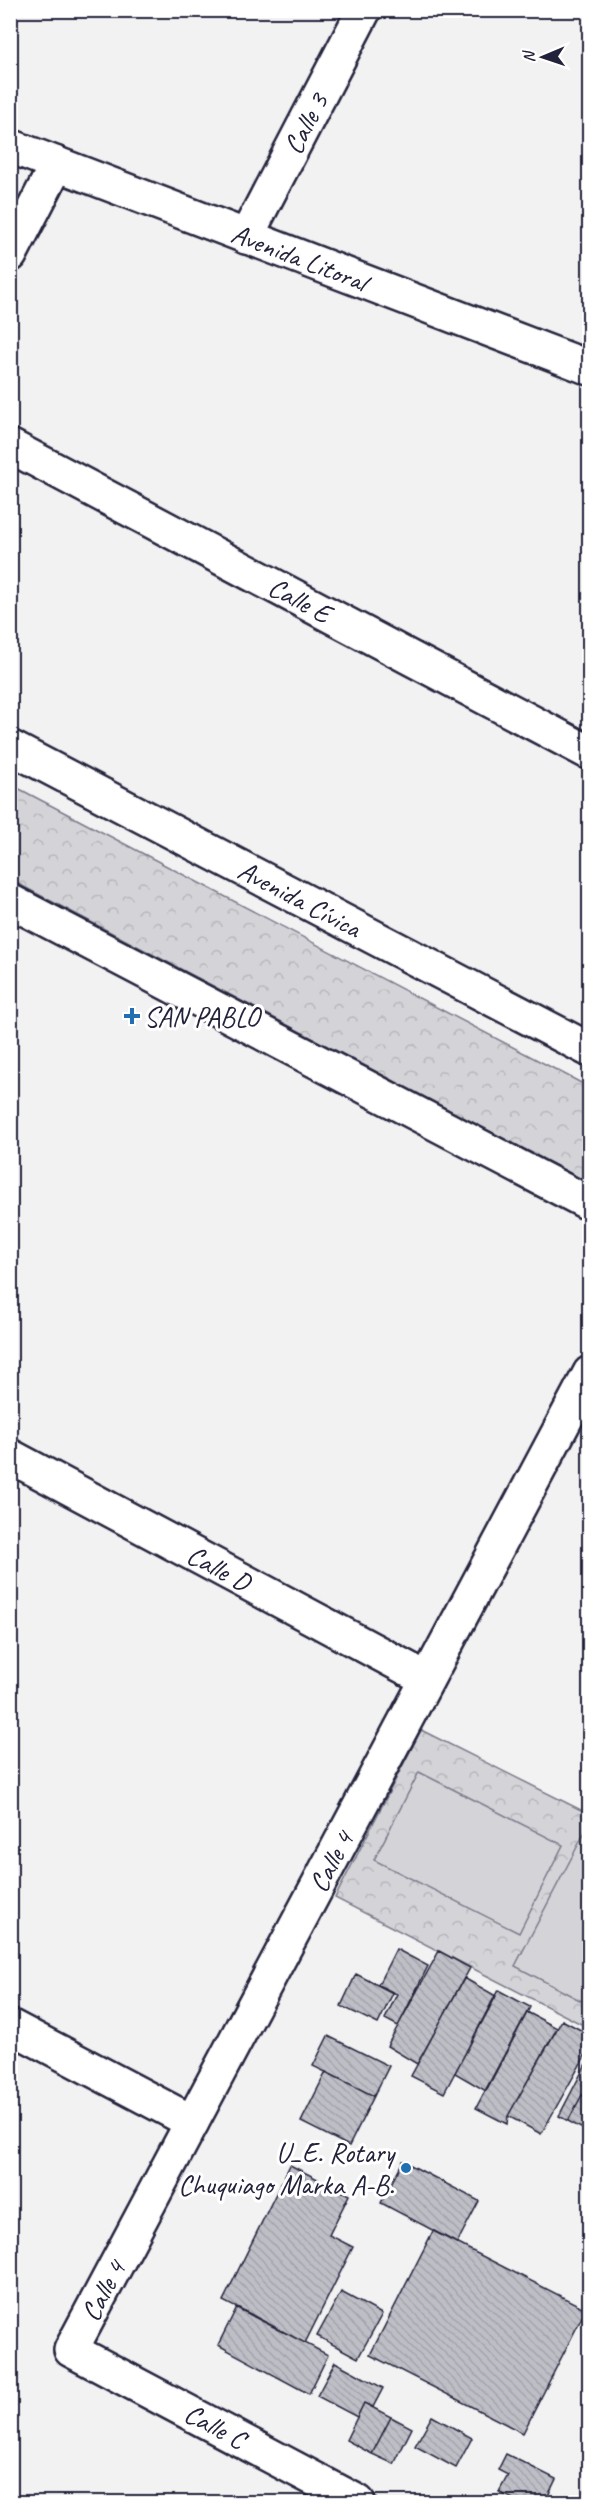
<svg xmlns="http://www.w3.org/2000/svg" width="600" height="2513" font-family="Caveat,sans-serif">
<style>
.park{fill:url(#park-crowns);stroke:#7a7a8a;stroke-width:1.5}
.pitch{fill:#d3d3d8;stroke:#7a7a8a;stroke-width:1.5}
.building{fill:url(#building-back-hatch);stroke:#22223b;stroke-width:1.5}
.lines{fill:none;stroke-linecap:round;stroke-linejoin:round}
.minor-casing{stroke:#22223b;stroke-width:38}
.primary-casing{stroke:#22223b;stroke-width:38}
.minor{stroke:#fff;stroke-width:33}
.primary{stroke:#fff;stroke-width:33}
.poi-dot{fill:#1f6fb2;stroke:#fff;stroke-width:2}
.labels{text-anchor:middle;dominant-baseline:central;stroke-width:6;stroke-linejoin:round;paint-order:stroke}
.street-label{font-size:28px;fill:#22223b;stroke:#fff}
.poi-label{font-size:28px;fill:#22223b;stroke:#fff;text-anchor:start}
</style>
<defs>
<pattern id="park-crowns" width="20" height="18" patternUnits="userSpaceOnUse" patternTransform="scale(1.5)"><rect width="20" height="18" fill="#d3d3d8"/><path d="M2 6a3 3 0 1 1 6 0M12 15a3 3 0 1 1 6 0" fill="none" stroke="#b5b5ba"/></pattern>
<pattern id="building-back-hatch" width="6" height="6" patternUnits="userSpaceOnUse" patternTransform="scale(1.5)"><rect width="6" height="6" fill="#bebec6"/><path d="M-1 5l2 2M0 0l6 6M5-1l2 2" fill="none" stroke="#a3a3ab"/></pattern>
</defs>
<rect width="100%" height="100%" fill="#f2f2f3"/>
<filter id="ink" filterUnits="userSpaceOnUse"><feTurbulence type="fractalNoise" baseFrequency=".0167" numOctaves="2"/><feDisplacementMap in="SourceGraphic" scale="12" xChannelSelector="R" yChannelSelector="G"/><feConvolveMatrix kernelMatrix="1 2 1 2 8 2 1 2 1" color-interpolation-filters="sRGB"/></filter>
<g filter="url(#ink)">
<!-- park -->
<path class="park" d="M 10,784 L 589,1087 L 589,1183 L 11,880 Z
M 421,1730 L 589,1814 L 589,2028 L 335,1898 Z"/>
<!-- pitch -->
<path class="pitch" d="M 419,1772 L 563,1845 L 519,1933 L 374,1860 Z
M 587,1828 L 590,1830 L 589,2005 L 515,1966 Z"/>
<!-- building -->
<path class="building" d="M 396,1949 L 428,1966 L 398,2026 L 385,2019 L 397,1994 L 378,1985 Z
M 439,1951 L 470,1968 L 417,2064 L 387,2046 Z
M 356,1974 L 393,1993 L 378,2024 L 341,2006 Z
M 464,1978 L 496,1996 L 444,2093 L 411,2076 Z
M 498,1990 L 530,2007 L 486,2091 L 455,2073 Z
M 527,2012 L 557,2028 L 508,2116 L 507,2124 L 476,2108 Z
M 562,2020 L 590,2035 L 590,2047 L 541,2134 L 508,2116 Z
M 328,2036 L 389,2066 L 374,2096 L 313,2066 Z
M 590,2056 L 590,2099 L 582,2095 L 568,2121 L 559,2116 Z
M 326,2072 L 374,2096 L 349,2146 L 301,2122 Z
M 582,2095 L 590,2099 L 590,2133 L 568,2121 Z
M 403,2161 L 479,2201 L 457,2243 L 381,2203 Z
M 290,2165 L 349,2195 L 329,2235 L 353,2247 L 305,2343 L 223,2301 Z
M 433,2231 L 586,2309 L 523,2433 L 370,2355 Z
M 341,2292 L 382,2314 L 358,2358 L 317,2336 Z
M 237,2307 L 328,2355 L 309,2394 L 218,2345 Z
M 335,2362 L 383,2388 L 373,2407 L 364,2403 L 357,2417 L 317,2396 Z
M 364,2403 L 391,2417 L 372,2454 L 346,2440 Z
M 432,2416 L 472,2438 L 456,2468 L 415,2446 Z
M 391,2417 L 412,2428 L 394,2464 L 372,2454 Z
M 506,2454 L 556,2479 L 545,2502 L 519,2502 L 499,2492 L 508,2475 L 498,2470 Z"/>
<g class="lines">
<!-- minor casing -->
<g class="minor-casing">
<g id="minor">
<path id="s1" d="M 10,146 L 590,368"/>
<path id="s2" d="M 246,237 L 364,10"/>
<path d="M 10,255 L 57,164"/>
<path id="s3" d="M 10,446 L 590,753"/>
<path id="s4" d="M 10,1456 L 427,1679"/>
<path d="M 10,2026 L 192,2122"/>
<path id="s5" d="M 358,2502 L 71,2350 L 590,1373"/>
</g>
</g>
<!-- primary casing -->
<g class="primary-casing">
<g id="primary">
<path id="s6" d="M 10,747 L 590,1050"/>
<path d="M 10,901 L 590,1204"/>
</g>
</g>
<!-- minor -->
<use href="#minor" class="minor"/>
<!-- primary -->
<use href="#primary" class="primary"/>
</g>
</g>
<!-- markers -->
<g class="poi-dot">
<path d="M129 1007h6v6h6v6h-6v6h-6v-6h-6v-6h6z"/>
<circle cx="406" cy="2168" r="6"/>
</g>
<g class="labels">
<!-- street labels -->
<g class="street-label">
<text stroke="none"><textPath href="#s2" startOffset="128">Calle 3</textPath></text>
<text stroke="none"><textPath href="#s1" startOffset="310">Avenida Litoral</textPath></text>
<text stroke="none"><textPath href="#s3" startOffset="328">Calle E</textPath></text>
<text stroke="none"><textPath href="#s6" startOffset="327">Avenida Cívica</textPath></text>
<text stroke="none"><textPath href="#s4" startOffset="237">Calle D</textPath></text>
<text stroke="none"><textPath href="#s5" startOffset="878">Calle 4</textPath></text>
<text stroke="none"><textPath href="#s5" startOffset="392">Calle 4</textPath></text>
<text transform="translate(215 2426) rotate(28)">Calle C</text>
</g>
<!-- poi labels -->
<g class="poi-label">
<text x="144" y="1016">SAN PABLO</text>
<text x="394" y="2152" text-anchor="end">U_E. Rotary<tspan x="394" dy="32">Chuquiago Marka A-B.</tspan></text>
</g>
</g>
<!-- margin -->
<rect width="600" height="2513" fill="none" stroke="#fff" stroke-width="36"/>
<rect x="18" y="18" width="564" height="2477" fill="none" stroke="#22223b" stroke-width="2" filter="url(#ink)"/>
<!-- north arrow -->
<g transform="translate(543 57) rotate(268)" stroke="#ffffff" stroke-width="4.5" paint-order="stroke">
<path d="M0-4.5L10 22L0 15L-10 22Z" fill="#22223b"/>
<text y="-9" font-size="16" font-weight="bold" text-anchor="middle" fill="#22223b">N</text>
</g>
</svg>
